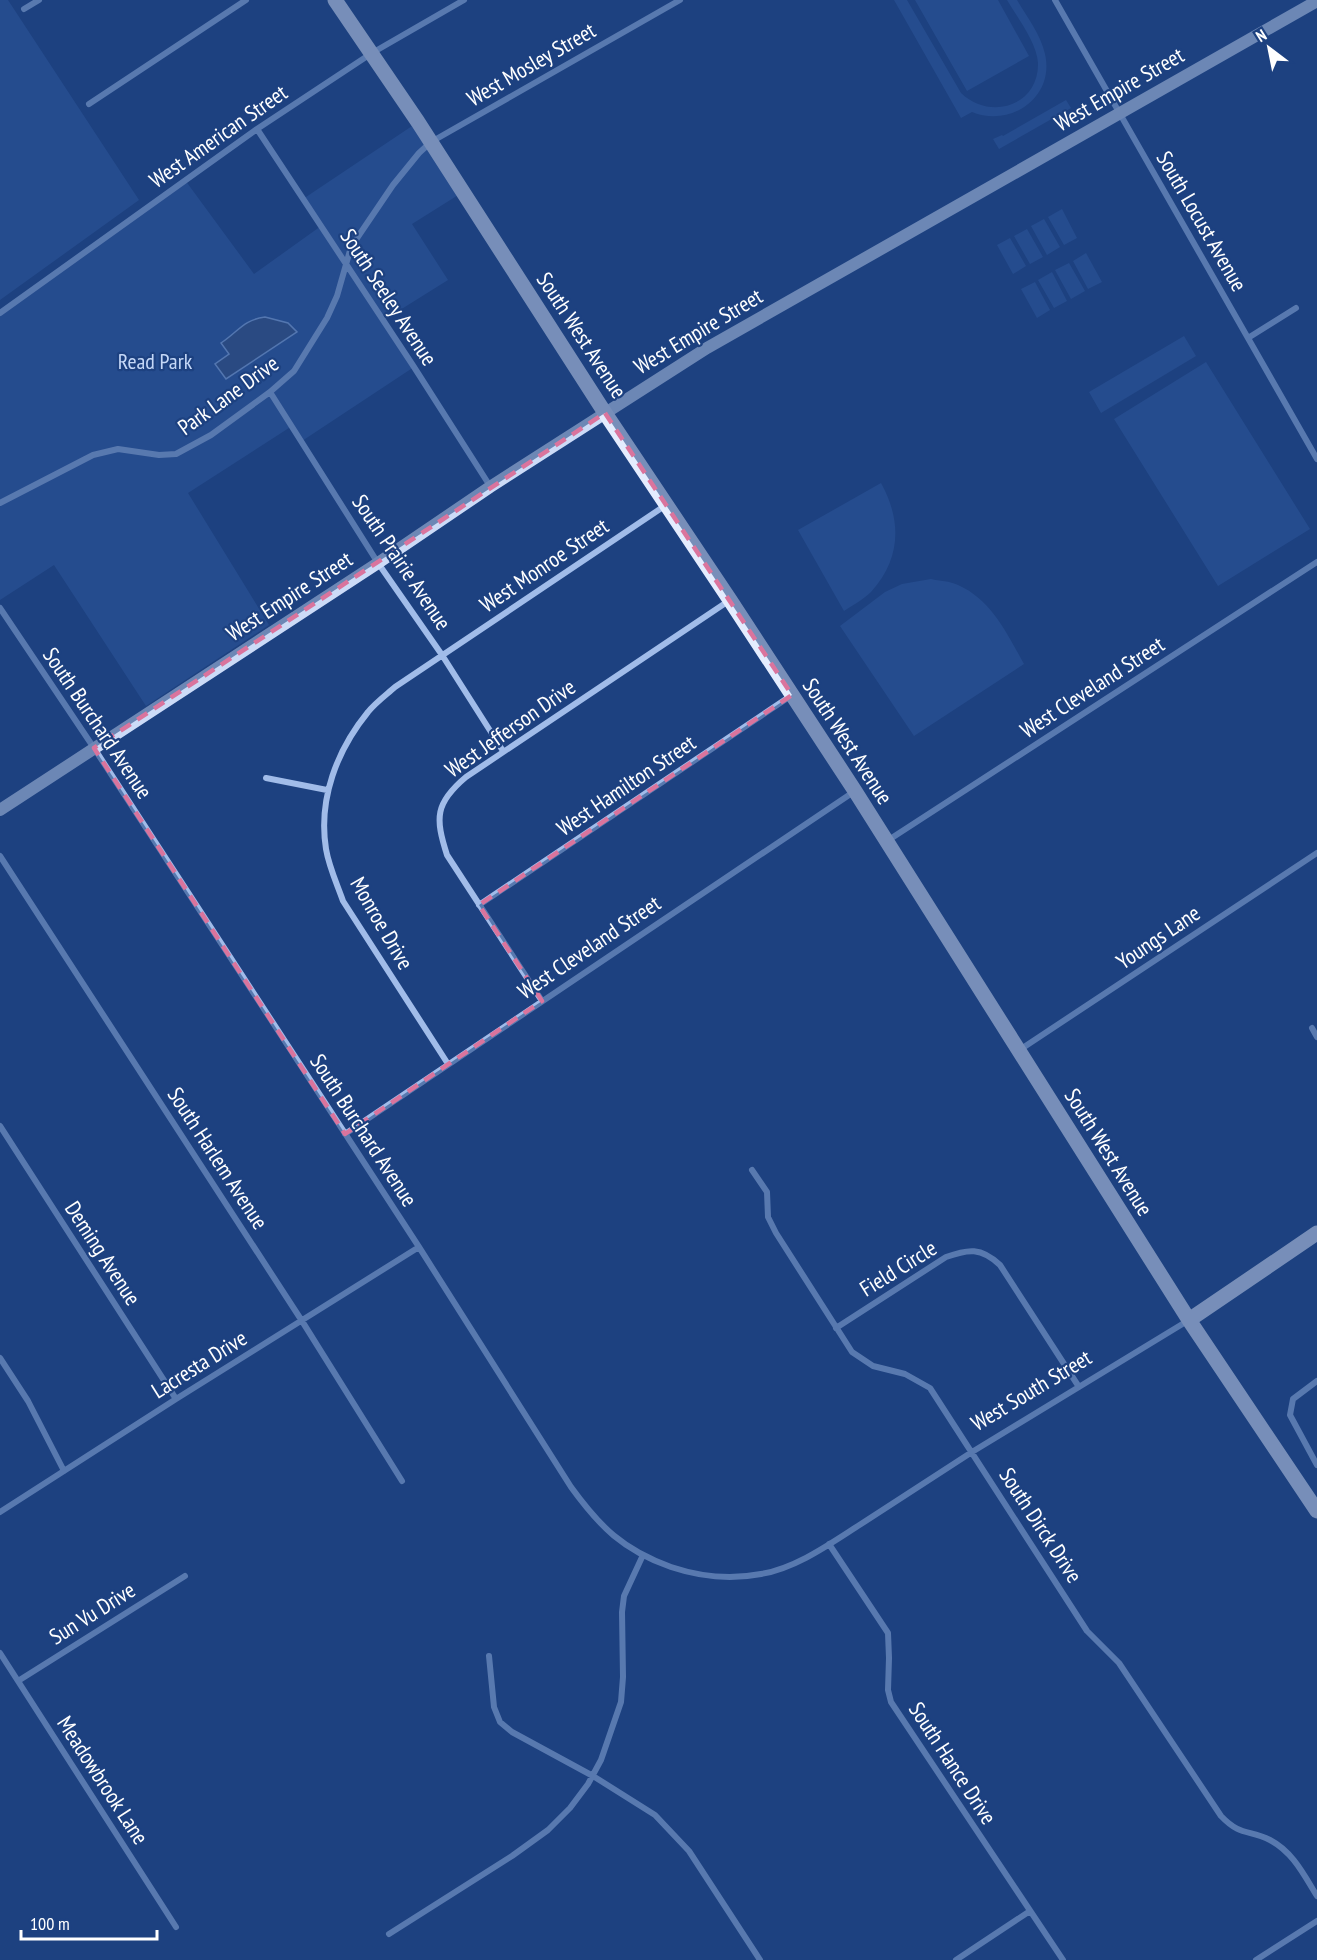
<svg xmlns="http://www.w3.org/2000/svg" width="1317" height="1960" font-family="'PT Sans Narrow',sans-serif">
<style>
.green{fill:#30599f}
.water{fill:#3b5685;stroke:#94b6eb;stroke-width:1.5}
.lines{fill:none;stroke-linecap:round;stroke-linejoin:round}
.minor{stroke:#a1bce9;stroke-width:6}
.secondary{stroke:#ccdbf7;stroke-width:12}
.primary{stroke:#e4ecfe;stroke-width:15}
.marked{fill:none;stroke:#da749d;stroke-width:4.5;stroke-dasharray:12 8;stroke-linejoin:round}
.labels{text-anchor:middle;dominant-baseline:central;stroke-width:4.5;stroke-linejoin:round;paint-order:stroke}
.street-label{font-size:22px;fill:#fff;stroke:#1d4180}
.park-label{font-size:22px;fill:#c5d8f7;stroke:#1d4180}
</style>
<rect width="100%" height="100%" fill="#1d4180"/>
<!-- green -->
<path class="green" d="M 0,0 L 8,0 L 139,200 L 0,300 Z
M 894,0 L 907,0 L 961,93 C 990,121 1039,106 1038,63 C 1037,43 1017,17 1007,0 L 1017,0 C 1027,17 1041,35 1045,54 C 1055,97 1011,128 972,112 L 961,118 Z
M 915,0 L 998,0 L 1029,56 L 967,91 Z
M 1066,100 L 1071,108 L 999,149 L 993,139 L 1002,135 L 1003,136 Z
M 418,122 L 463,192 L 412,224 L 448,280 L 384,320 L 414,367 L 302,441 L 292,426 L 188,493 L 269,625 L 146,706 L 54,565 L 0,600 L 0,313 L 185,180 L 254,274 L 321,226 L 303,199 Z
M 1062,209 L 1077,238 L 1064,245 L 1048,217 Z
M 1044,219 L 1060,247 L 1047,255 L 1031,226 Z
M 1027,229 L 1043,257 L 1030,264 L 1014,236 Z
M 1010,238 L 1026,266 L 1013,274 L 997,245 Z
M 1086,253 L 1102,282 L 1088,289 L 1073,261 Z
M 1069,263 L 1085,291 L 1071,299 L 1055,270 Z
M 1052,272 L 1067,301 L 1054,308 L 1038,280 Z
M 1035,282 L 1050,310 L 1037,318 L 1021,289 Z
M 1184,336 L 1196,356 L 1101,413 L 1089,392 Z
M 1206,362 L 1310,529 L 1218,586 L 1114,419 Z
M 881,483 C 902,521 901,559 871,592 C 864,599 853,605 844,611 L 798,530 Z
M 931,579 C 939,581 950,581 958,585 C 992,600 1007,634 1024,664 L 914,736 L 840,626 L 885,592 L 902,584 Z"/>
<!-- water -->
<path class="water" d="M 265,317 L 288,323 L 297,332 L 226,379 L 215,364 L 229,354 L 221,343 C 239,331 243,320 265,317 Z"/>
<g class="lines">
<!-- minor -->
<path class="minor" d="M 1055,0 L 1317,459
M 24,9 L 39,0
M 89,104 L 246,0
M 257,129 L 414,367 L 490,486
M 0,313 L 257,129 L 372,53 L 464,0
M 1248,338 L 1296,308
M 270,392 L 378,563 L 442,655 L 503,751
M 0,503 L 93,455 L 118,449 L 159,455 L 176,454 L 211,435 L 270,392 L 294,371 L 327,318 L 337,296 L 351,247 L 393,185 L 419,153 L 431,142 L 680,0
M 0,608 L 94,748 L 419,1247 L 571,1487 C 600,1527 623,1550 671,1567 C 701,1577 730,1580 761,1574 C 797,1568 831,1543 861,1524 C 898,1500 935,1476 972,1452 C 1044,1408 1116,1364 1189,1320
M 266,778 L 327,790
M 887,841 L 1317,562
M 0,856 L 302,1321 L 402,1481
M 479,905 L 792,695
M 542,1001 L 447,855 C 435,818 435,803 466,777 L 730,600
M 1312,1028 L 1317,1037
M 1018,1051 L 1317,853
M 448,1064 L 343,901 C 337,884 329,867 326,849 C 318,799 337,750 368,712 C 375,703 386,695 395,687 L 666,505
M 0,1126 L 176,1399
M 345,1134 L 855,791
M 752,1170 L 767,1192 L 768,1217 L 776,1233 L 852,1352 L 873,1366 L 905,1374 L 930,1388 L 1087,1631 L 1119,1663 L 1221,1816 C 1241,1837 1249,1829 1270,1840 C 1293,1852 1304,1875 1317,1896
M 836,1328 L 946,1257 C 968,1249 981,1247 1000,1265 L 1079,1387
M 0,1358 L 28,1401 L 64,1471
M 1317,1381 L 1293,1399 L 1290,1415 L 1317,1465
M 0,1512 L 176,1399 L 419,1247
M 829,1544 L 888,1633 L 889,1658 L 888,1690 L 891,1702 L 1063,1960
M 0,1653 L 176,1927
M 489,1656 L 494,1707 L 500,1722 L 512,1732 L 593,1776 L 655,1815 L 689,1851 L 760,1960
M 18,1681 L 185,1576
M 389,1934 L 512,1856 L 548,1830 L 570,1808 L 588,1784 L 601,1760 L 621,1702 L 623,1677 L 622,1612 L 624,1596 L 643,1555
M 956,1960 L 1030,1911
M 1256,1960 L 1317,1921"/>
<!-- secondary -->
<path class="secondary" d="M 0,810 L 378,563 L 490,487 L 707,348 L 1317,1"/>
<!-- primary -->
<path class="primary" d="M 335,0 L 418,122 L 605,413 L 730,600 L 855,791 L 1189,1320 L 1317,1511
M 1189,1320 L 1317,1233"/>
</g>
<!-- marked area -->
<path d="M0 0H1317V1960H0ZM 605,413 L 792,695 L 479,905 L 542,1001 L 345,1134 L 94,748 Z" fill="#1d4180" fill-opacity=".55" fill-rule="evenodd"/>
<path class="marked" d="M 605,413 L 792,695 L 479,905 L 542,1001 L 345,1134 L 94,748 Z"/>
<g class="labels">
<!-- street labels -->
<g class="street-label">
<text transform="translate(531 64) rotate(-30)">West Mosley Street</text>
<text transform="translate(1119 89) rotate(-30)">West Empire Street</text>
<text transform="translate(218 136) rotate(-35)">West American Street</text>
<text transform="translate(1202 221) rotate(60)">South Locust Avenue</text>
<text transform="translate(389 297) rotate(57)">South Seeley Avenue</text>
<text transform="translate(698 331) rotate(-31)">West Empire Street</text>
<text transform="translate(582 335) rotate(57)">South West Avenue</text>
<text transform="translate(228 395) rotate(-36)">Park Lane Drive</text>
<text transform="translate(402 562) rotate(56)">South Prairie Avenue</text>
<text transform="translate(544 565) rotate(-34)">West Monroe Street</text>
<text transform="translate(289 596) rotate(-33)">West Empire Street</text>
<text transform="translate(1092 687) rotate(-33)">West Cleveland Street</text>
<text transform="translate(98 723) rotate(56)">South Burchard Avenue</text>
<text transform="translate(510 728) rotate(-35)">West Jefferson Drive</text>
<text transform="translate(848 741) rotate(57)">South West Avenue</text>
<text transform="translate(626 785) rotate(-34)">West Hamilton Street</text>
<text transform="translate(382 923) rotate(60)">Monroe Drive</text>
<text transform="translate(1158 937) rotate(-34)">Youngs Lane</text>
<text transform="translate(589 947) rotate(-34)">West Cleveland Street</text>
<text transform="translate(364 1130) rotate(57)">South Burchard Avenue</text>
<text transform="translate(1109 1152) rotate(58)">South West Avenue</text>
<text transform="translate(218 1158) rotate(57)">South Harlem Avenue</text>
<text transform="translate(103 1253) rotate(57)">Deming Avenue</text>
<text transform="translate(898 1268) rotate(-32)">Field Circle</text>
<text transform="translate(199 1364) rotate(-32)">Lacresta Drive</text>
<text transform="translate(1031 1390) rotate(-31)">West South Street</text>
<text transform="translate(1041 1525) rotate(57)">South Dirck Drive</text>
<text transform="translate(92 1613) rotate(-32)">Sun Vu Drive</text>
<text transform="translate(953 1763) rotate(57)">South Hance Drive</text>
<text transform="translate(103 1780) rotate(57)">Meadowbrook Lane</text>
</g>
<!-- park labels -->
<g class="park-label">
<text x="155" y="361">Read Park</text>
</g>
</g>
<!-- north arrow -->
<g transform="translate(1269 48) rotate(328)" stroke="#1d4180" stroke-width="4.5" paint-order="stroke">
<path d="M0-4.5L10 22L0 15L-10 22Z" fill="#ffffff"/>
<text y="-9" font-size="16" font-weight="bold" text-anchor="middle" fill="#ffffff">N</text>
</g>
<!-- scale -->
<path d="M21 1930v9h136v-9" fill="none" stroke="#ffffff" stroke-width="3"/>
<text x="30" y="1930" font-size="18" fill="#ffffff" stroke="#1d4180" stroke-width="4.5" paint-order="stroke">100 m</text>
</svg>
